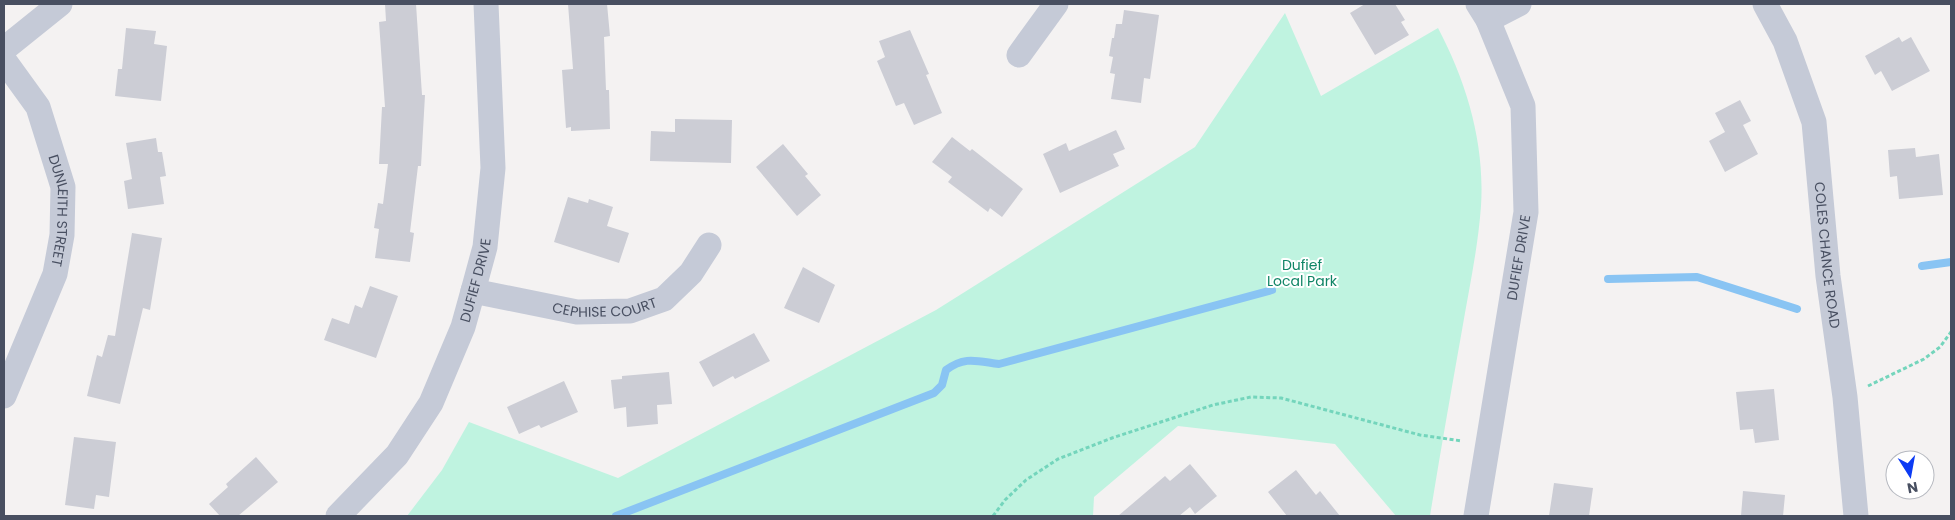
<svg xmlns="http://www.w3.org/2000/svg" width="1955" height="520" font-family="Poppins,sans-serif">
<style>
.green{fill:#bff3e0}
.lines{fill:none;stroke-linecap:round;stroke-linejoin:round}
.stream{stroke:#89c4f3;stroke-width:8}
.building{fill:#cccdd5}
.path{stroke:#74d5bc;stroke-width:3;stroke-dasharray:4 2.5;stroke-linecap:butt}
.street{stroke:#c5cad7;stroke-width:25}
.labels{text-anchor:middle;dominant-baseline:central;stroke-width:4;stroke-linejoin:round;paint-order:stroke}
.street-label{font-size:14px;fill:#484f61;stroke:#fff}
.park-label{font-size:14px;fill:#108566;stroke:#fff}
</style>
<rect width="100%" height="100%" fill="#f4f2f2"/>
<!-- green -->
<path class="green" d="M 1285,13 L 1321,96 L 1438,28 C 1467,83 1485,144 1481,206 C 1478,248 1469,289 1462,330 C 1451,392 1440,454 1430,516 L 1396,516 L 1335,444 L 1178,426 L 1094,497 L 1093,516 L 407,516 L 442,470 L 469,422 L 618,478 L 936,310 L 1195,147 Z"/>
<g class="lines">
<!-- stream -->
<path class="stream" d="M 1922,266 L 1951,262
M 1608,279 L 1697,277 L 1797,309
M 616,516 L 934,393 L 942,385 L 946,370 C 965,356 976,361 999,364 L 1272,290"/>
</g>
<!-- building -->
<path class="building" d="M 385,4 L 416,4 L 422,95 L 425,95 L 421,166 L 418,166 L 410,232 L 414,233 L 410,262 L 375,258 L 379,229 L 374,228 L 378,203 L 383,204 L 388,164 L 379,164 L 382,107 L 385,107 L 379,22 L 386,21 Z
M 568,4 L 607,4 L 610,36 L 604,37 L 606,90 L 609,90 L 610,129 L 571,131 L 571,127 L 566,128 L 562,70 L 573,69 Z
M 1365,4 L 1395,4 L 1405,20 L 1401,22 L 1409,35 L 1375,55 L 1350,13 Z
M 1124,10 L 1159,15 L 1150,79 L 1144,78 L 1141,103 L 1111,99 L 1115,74 L 1110,73 L 1113,57 L 1109,56 L 1112,38 L 1114,38 L 1116,24 L 1122,24 Z
M 126,28 L 156,31 L 154,44 L 167,46 L 161,101 L 115,96 L 118,69 L 122,69 Z
M 910,30 L 929,74 L 926,75 L 942,113 L 914,125 L 904,103 L 896,106 L 877,61 L 885,57 L 879,41 Z
M 1899,37 L 1902,42 L 1911,37 L 1930,71 L 1892,91 L 1881,71 L 1875,75 L 1865,56 Z
M 1740,100 L 1751,121 L 1743,125 L 1758,154 L 1725,172 L 1709,141 L 1725,132 L 1715,113 Z
M 675,119 L 732,120 L 731,163 L 650,161 L 651,131 L 675,132 Z
M 1116,130 L 1125,149 L 1113,154 L 1119,166 L 1060,193 L 1043,154 L 1066,143 L 1069,151 Z
M 952,137 L 970,151 L 972,149 L 1023,189 L 1002,217 L 990,208 L 988,212 L 948,182 L 952,177 L 932,162 Z
M 156,138 L 158,152 L 162,152 L 166,176 L 160,177 L 164,204 L 128,209 L 124,181 L 132,179 L 126,143 Z
M 783,144 L 808,174 L 805,176 L 821,195 L 797,216 L 756,167 Z
M 1915,148 L 1916,157 L 1939,154 L 1943,195 L 1899,199 L 1897,176 L 1890,177 L 1888,150 Z
M 568,197 L 588,203 L 589,199 L 613,207 L 607,226 L 629,233 L 619,263 L 554,242 Z
M 132,233 L 162,238 L 150,310 L 143,308 L 120,404 L 87,396 L 97,355 L 102,357 L 108,335 L 115,336 Z
M 803,267 L 835,285 L 819,323 L 784,308 Z
M 370,286 L 398,296 L 376,358 L 324,340 L 332,318 L 349,324 L 355,305 L 362,308 Z
M 754,333 L 770,361 L 735,379 L 733,376 L 713,387 L 699,362 Z
M 669,372 L 672,404 L 657,405 L 658,424 L 627,427 L 626,407 L 614,409 L 611,380 L 622,379 L 622,376 Z
M 564,381 L 578,412 L 541,428 L 539,425 L 519,434 L 507,407 Z
M 1774,389 L 1779,440 L 1755,443 L 1753,429 L 1740,430 L 1736,392 Z
M 74,437 L 116,442 L 109,497 L 96,495 L 94,509 L 65,505 Z
M 256,457 L 278,482 L 238,516 L 220,516 L 209,504 L 228,487 L 226,484 Z
M 1190,464 L 1217,496 L 1195,514 L 1190,507 L 1179,516 L 1118,516 L 1165,476 L 1170,481 Z
M 1296,470 L 1316,495 L 1320,491 L 1340,516 L 1287,516 L 1268,492 Z
M 1554,483 L 1593,488 L 1589,516 L 1549,516 Z
M 1743,491 L 1785,495 L 1783,516 L 1741,516 Z"/>
<g class="lines">
<!-- path -->
<path class="path" d="M 1868,386 L 1924,359 L 1940,347 L 1951,332
M 993,516 L 1005,500 L 1026,480 L 1058,459 L 1112,438 L 1213,405 L 1251,397 L 1281,398 L 1420,435 L 1462,441"/>
<!-- street -->
<g class="street">
<path id="s1" d="M 1765,4 L 1785,41 L 1814,122 L 1828,276 L 1845,397 L 1856,516"/>
<path d="M 1488,20 L 1519,4"/>
<path d="M 4,49 L 60,4"/>
<path d="M 1019,55 L 1056,4"/>
<path id="s2" d="M 4,60 L 38,107 L 63,187 L 62,235 L 55,274 L 4,396"/>
<path id="s3" d="M 473,291 L 577,312 L 630,311 L 664,299 L 691,273 L 709,245"/>
<path id="s4" d="M 338,516 L 397,455 L 431,403 L 463,327 L 473,291 L 485,247 L 493,168 L 486,4"/>
<path id="s5" d="M 1476,516 L 1526,212 L 1523,106 L 1488,20 L 1478,4"/>
</g>
</g>
<g class="labels">
<!-- street labels -->
<g class="street-label">
<text stroke="none"><textPath href="#s2" startOffset="165">DUNLEITH STREET</textPath></text>
<text stroke="none"><textPath href="#s1" startOffset="262">COLES CHANCE ROAD</textPath></text>
<text stroke="none"><textPath href="#s5" startOffset="262">DUFIEF DRIVE</textPath></text>
<text stroke="none"><textPath href="#s4" startOffset="278">DUFIEF DRIVE</textPath></text>
<text stroke="none"><textPath href="#s3" startOffset="134">CEPHISE COURT</textPath></text>
</g>
<!-- park labels -->
<g class="park-label">
<text x="1302" y="265">Dufief<tspan x="1302" dy="16">Local Park</tspan></text>
</g>
</g>
<!-- border -->
<rect width="1955" height="520" fill="none" stroke="#484f61" stroke-width="10"/>
<!-- north arrow -->
<g transform="translate(1910 475) rotate(169)"><circle r="24" fill="#ffffff" stroke="#b6b9c0"/>
<path d="M0-4L9 19L0 12L-9 19Z" fill="#0c3bf4"/>
<text y="-8" font-size="14" font-weight="bold" text-anchor="middle" fill="#484f61">N</text>
</g>
</svg>
